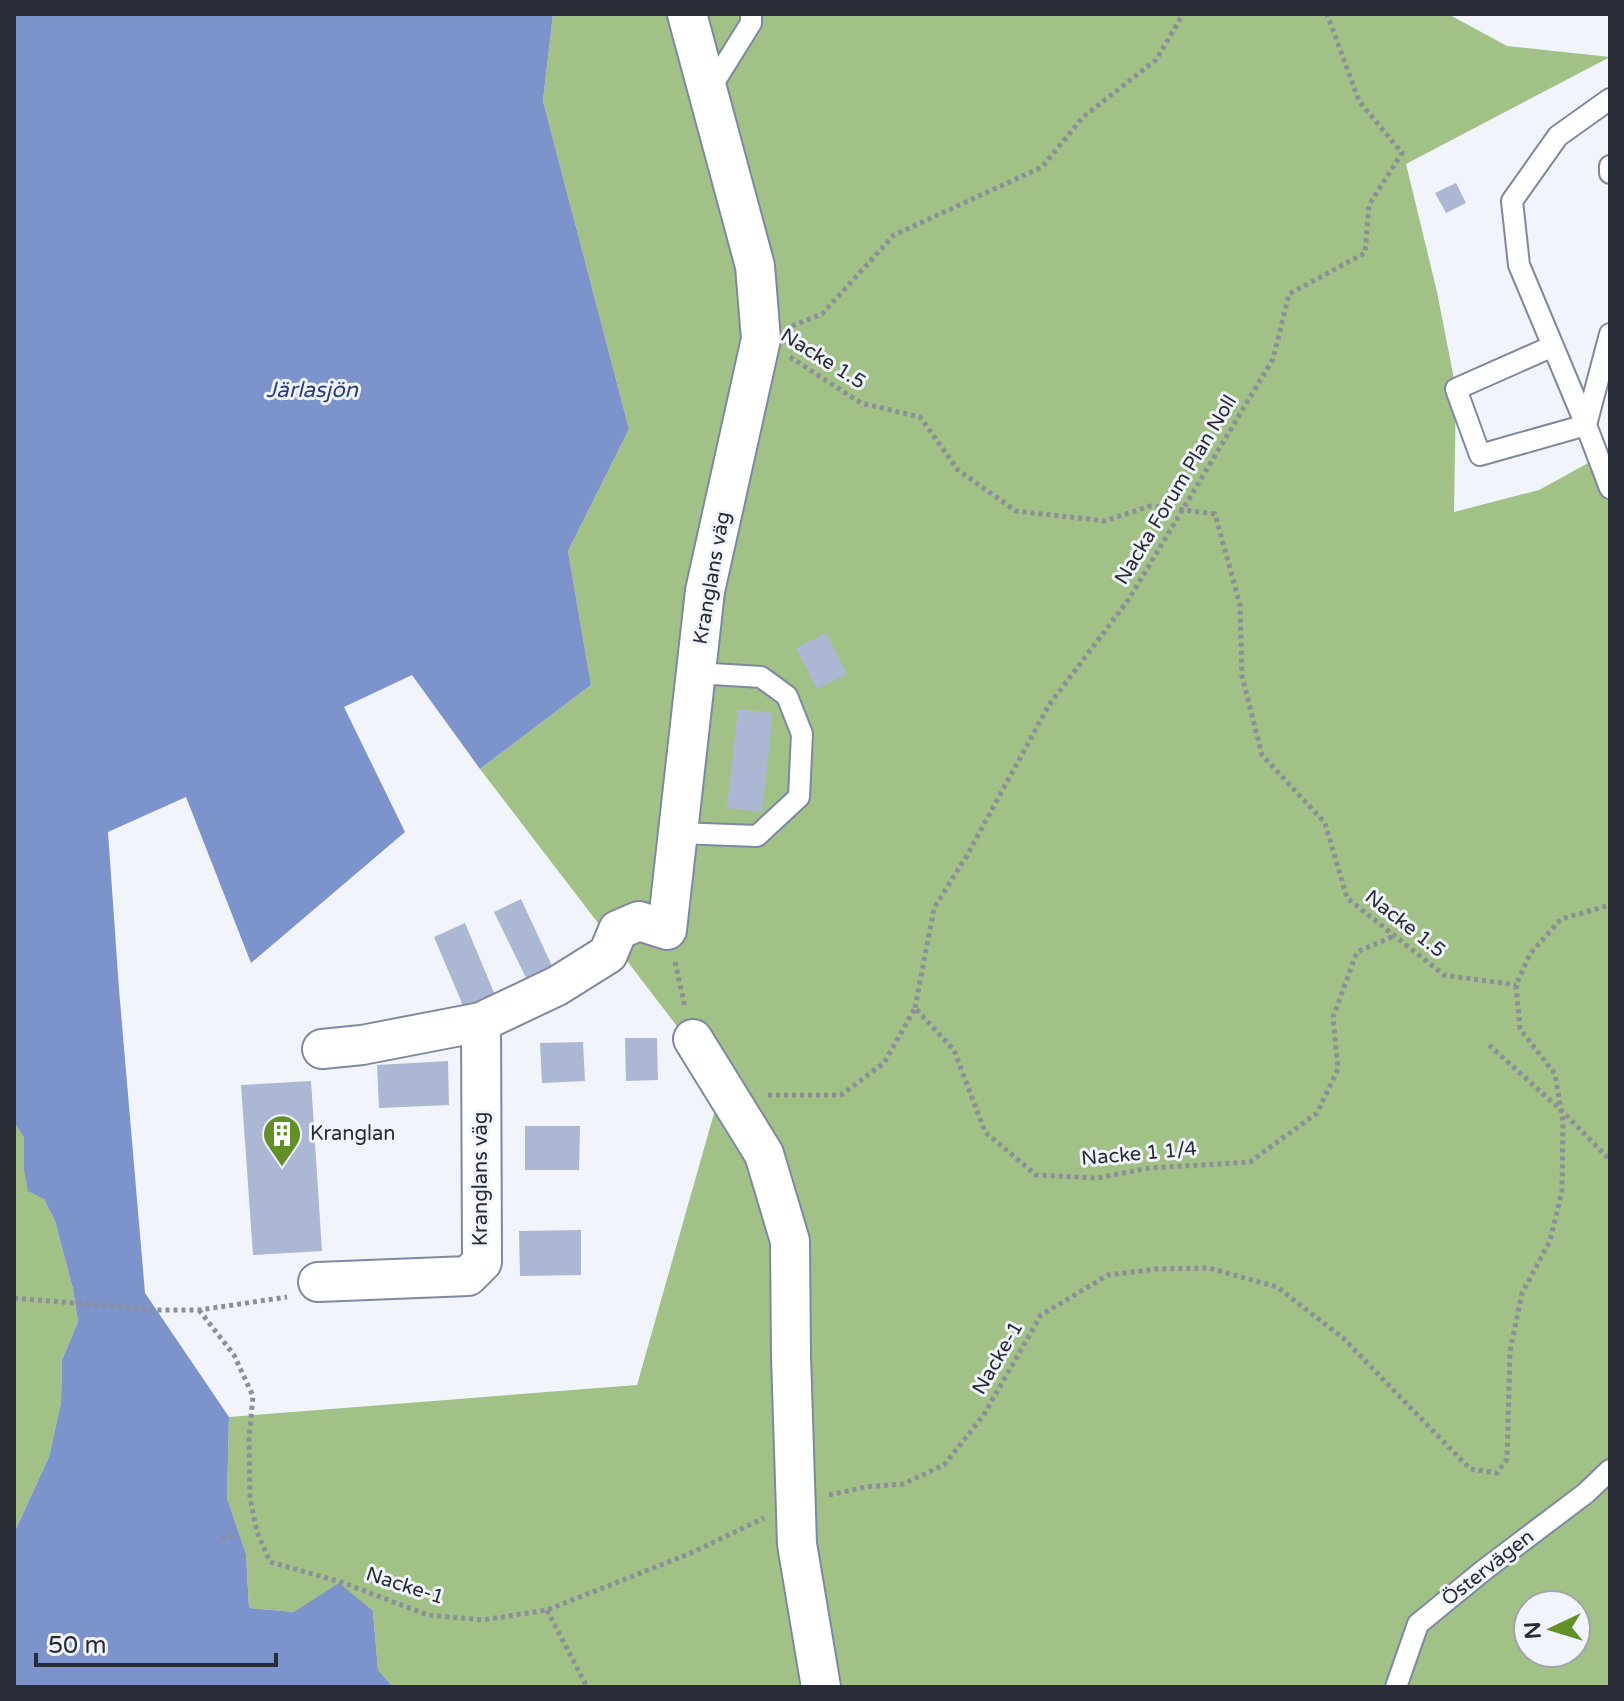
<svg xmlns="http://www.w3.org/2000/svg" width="1624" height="1701" font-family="'Varela Round',sans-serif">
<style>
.forest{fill:#a2c186;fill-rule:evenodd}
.water{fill:#7d93cb}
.building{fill:#acb7d4}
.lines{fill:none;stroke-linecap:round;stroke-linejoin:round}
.service-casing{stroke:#7d88a3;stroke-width:24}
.minor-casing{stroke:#7d88a3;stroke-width:42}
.path{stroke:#8c8f98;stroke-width:5;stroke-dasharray:4 4;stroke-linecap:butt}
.service{stroke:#fff;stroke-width:20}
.minor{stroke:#fff;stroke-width:38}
.labels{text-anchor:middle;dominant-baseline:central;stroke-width:6;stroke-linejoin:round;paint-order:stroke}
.street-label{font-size:20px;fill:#282c37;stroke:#f1f4fa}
.poi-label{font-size:20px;fill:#282c37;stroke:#f1f4fa;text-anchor:start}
.water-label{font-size:22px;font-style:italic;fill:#293e83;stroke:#f1f4fa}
</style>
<rect width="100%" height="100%" fill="#f1f4fa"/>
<!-- forest -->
<path class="forest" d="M 553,14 L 1448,14 L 1507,46 L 1610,57 L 1406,164 L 1437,292 L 1456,389 L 1454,512 L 1539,490 L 1610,451 L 1610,1687 L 393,1687 L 378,1670 L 373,1611 L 294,1612 L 249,1608 L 246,1554 L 227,1498 L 229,1417 L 637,1385 L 722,1085 L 480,769 L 591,685 L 568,551 L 629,429 L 543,101 ZM 1528,1605 L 1576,1605 L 1576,1653 L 1528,1653 Z
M 14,1122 L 24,1138 L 24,1170 L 44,1199 L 55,1221 L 73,1289 L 78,1322 L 62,1360 L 61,1403 L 49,1457 L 14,1533 Z"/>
<!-- water -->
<path class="water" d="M 14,14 L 553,14 L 543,101 L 629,429 L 568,551 L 591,685 L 480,769 L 412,675 L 344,707 L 405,832 L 251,963 L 186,797 L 108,832 L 119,989 L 145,1293 L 229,1417 L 227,1498 L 246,1554 L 249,1608 L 294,1612 L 339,1583 L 373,1611 L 378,1670 L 393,1687 L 14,1687 L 14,1533 L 49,1457 L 61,1403 L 62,1360 L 78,1322 L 73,1289 L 55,1221 L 44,1199 L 28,1191 L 24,1170 L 24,1138 L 14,1122 Z"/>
<!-- building -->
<path class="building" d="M 1456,183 L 1466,203 L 1446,213 L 1435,193 Z
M 826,633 L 847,674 L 817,689 L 796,648 Z
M 738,709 L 773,713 L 762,812 L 727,808 Z
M 521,899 L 553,968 L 527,980 L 494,912 Z
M 465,923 L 495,995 L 464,1008 L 434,937 Z
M 625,1038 L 657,1038 L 658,1080 L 626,1081 Z
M 583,1042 L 585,1081 L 542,1083 L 540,1043 Z
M 448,1061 L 449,1105 L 379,1108 L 377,1065 Z
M 311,1081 L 322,1251 L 253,1255 L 241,1085 Z
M 525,1126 L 580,1126 L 579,1170 L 525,1170 Z
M 581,1230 L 581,1275 L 520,1276 L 519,1231 Z"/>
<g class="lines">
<!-- service casing -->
<g class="service-casing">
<path id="service" d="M 708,92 L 751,23 L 751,14
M 1610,99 L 1558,136 L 1512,201 L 1519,265 L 1586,425 L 1610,488
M 1610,166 L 1610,173
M 1553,346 L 1456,389 L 1480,455 L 1586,425
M 1586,425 L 1610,334
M 678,833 L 757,836 L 799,797 L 802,734 L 787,696 L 761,677 L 696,673
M 1396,1687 L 1418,1624 L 1484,1570 L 1586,1493 L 1610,1470"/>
</g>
<!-- minor casing -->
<g class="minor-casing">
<path id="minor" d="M 693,1039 L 764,1154 L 790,1241 L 791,1356 L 797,1544 L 821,1687
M 322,1049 L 362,1045 L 481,1022
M 318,1282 L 468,1276 L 482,1262 L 481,1022 L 557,986 L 608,954 L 618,930 L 639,921 L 667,930 L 705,591 L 761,339 L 755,266 L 687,14"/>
</g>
<!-- path -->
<path class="path" d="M 792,326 L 822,314 L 894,235 L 1042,167 L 1083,117 L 1156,60 L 1183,14
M 790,357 L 861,403 L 920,417 L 958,470 L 1016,511 L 1105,521 L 1150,506 L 1215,514 L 1240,605 L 1242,676 L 1262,755 L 1325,823 L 1347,898 L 1444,975 L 1516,985
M 675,962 L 685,1007
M 915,1008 L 934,908 L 966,857 L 1049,705 L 1129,599 L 1273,359 L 1289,294 L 1365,253 L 1369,205 L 1402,153 L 1359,101 L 1327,14
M 1489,1045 L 1562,1111 L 1610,1160
M 768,1095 L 841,1095 L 884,1063 L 915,1008 L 954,1050 L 985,1132 L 1036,1175 L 1097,1178 L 1150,1168 L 1250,1162 L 1317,1113 L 1338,1069 L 1333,1017 L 1357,952 L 1394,936
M 14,1298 L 157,1310 L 199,1310 L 287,1297
M 199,1310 L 234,1355 L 253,1396 L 249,1439 L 250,1498 L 257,1532 L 270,1562 L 341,1582 L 428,1615 L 483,1620 L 547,1610 L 691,1553 L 764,1518
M 829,1495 L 866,1487 L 903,1484 L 944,1465 L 983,1416 L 1041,1315 L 1108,1275 L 1156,1269 L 1209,1268 L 1277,1287 L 1343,1338 L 1470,1469 L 1497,1473 L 1507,1459 L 1510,1351 L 1522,1293 L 1550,1241 L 1562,1191 L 1563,1122 L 1555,1074 L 1520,1029 L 1516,985 L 1530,954 L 1561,919 L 1610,905
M 221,1538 L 237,1536
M 547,1610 L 587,1687"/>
<!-- service -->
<use href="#service" class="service"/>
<!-- minor -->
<use href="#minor" class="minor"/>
</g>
<!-- icons -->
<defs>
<g id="building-pin" transform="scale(2)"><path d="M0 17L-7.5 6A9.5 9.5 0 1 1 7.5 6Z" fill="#609026" stroke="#f1f4fa"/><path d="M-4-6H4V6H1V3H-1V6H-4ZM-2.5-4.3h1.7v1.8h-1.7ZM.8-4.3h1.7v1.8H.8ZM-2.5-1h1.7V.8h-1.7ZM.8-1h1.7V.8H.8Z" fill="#fff"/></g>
</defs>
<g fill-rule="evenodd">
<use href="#building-pin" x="282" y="1134"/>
</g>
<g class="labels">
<!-- street labels -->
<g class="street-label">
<text transform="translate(823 359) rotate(32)">Nacke 1.5</text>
<text transform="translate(1176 490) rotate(-59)">Nacka Forum Plan Noll</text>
<text transform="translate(712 578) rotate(-80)">Kranglans väg</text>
<text transform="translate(1405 924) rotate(38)">Nacke 1.5</text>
<text transform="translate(1139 1154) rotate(-5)">Nacke 1 1/4</text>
<text transform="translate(481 1179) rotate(-90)">Kranglans väg</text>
<text transform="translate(998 1358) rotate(-60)">Nacke-1</text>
<text transform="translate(1488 1568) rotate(-38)">Östervägen</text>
<text transform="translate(405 1586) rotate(18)">Nacke-1</text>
</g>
<!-- poi labels -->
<g class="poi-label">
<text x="310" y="1134">Kranglan</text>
</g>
<!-- water labels -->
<g class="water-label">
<text x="312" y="390">Järlasjön</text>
</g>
</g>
<!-- border -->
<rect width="1624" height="1701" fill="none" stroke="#282c37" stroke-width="32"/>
<!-- north arrow -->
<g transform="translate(1552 1629) rotate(266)"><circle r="38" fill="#f1f4fa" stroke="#a1a4ac" stroke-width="2"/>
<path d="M0-6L14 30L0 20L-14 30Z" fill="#609026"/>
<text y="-12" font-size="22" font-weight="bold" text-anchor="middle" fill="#282c37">N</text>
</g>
<!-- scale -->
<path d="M36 1653v12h240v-12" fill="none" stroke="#282c37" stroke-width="4"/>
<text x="48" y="1653" font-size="24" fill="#282c37" stroke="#f1f4fa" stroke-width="6" paint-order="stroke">50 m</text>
</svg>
